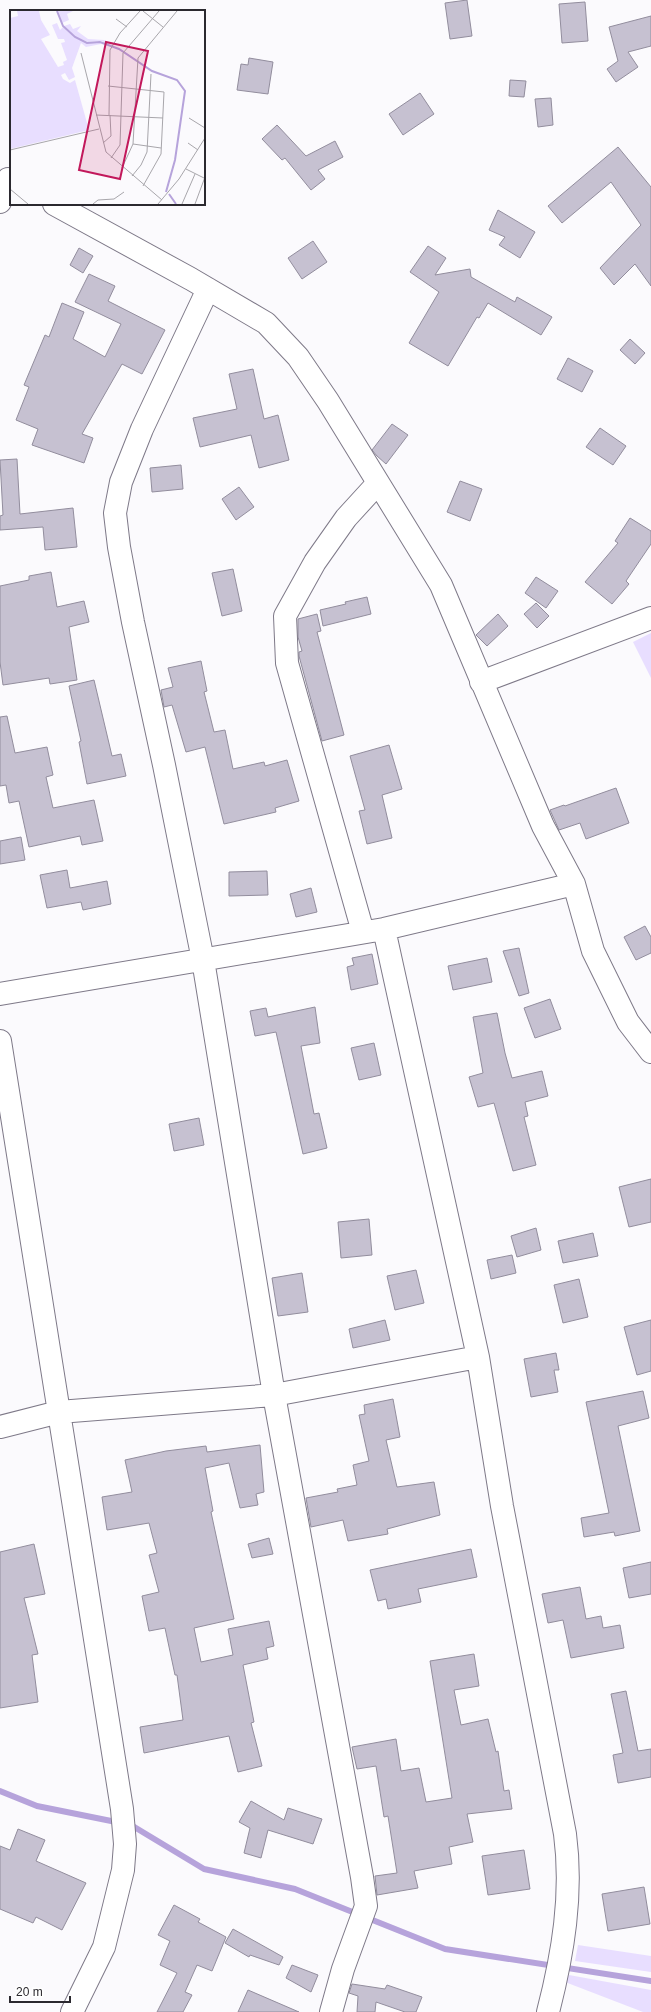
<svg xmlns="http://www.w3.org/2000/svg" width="651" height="2012" font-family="Helvetica,sans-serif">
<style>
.green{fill:#e8deff}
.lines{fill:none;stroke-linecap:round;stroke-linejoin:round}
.stream{stroke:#b6a3db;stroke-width:6}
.building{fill:#c6c1d1;stroke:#928d9d}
.minor-casing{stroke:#7e7988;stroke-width:24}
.minor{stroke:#fff;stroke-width:22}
.inset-river{fill:none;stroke:#b6a3db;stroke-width:2}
.inset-road{fill:none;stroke:#a8a6ab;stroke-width:1}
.view{fill:#c2185b;fill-opacity:0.15;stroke:#c2185b;stroke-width:2}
.inset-edge{fill:none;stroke:#2b292f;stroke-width:2}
</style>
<rect width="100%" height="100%" fill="#fbfafd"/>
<!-- green -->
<path class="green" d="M 651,633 L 651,678 L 633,642 Z
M 578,1945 L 651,1956 L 651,1972 L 575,1961 Z
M 569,1975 L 651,1990 L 651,2012 L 643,2012 L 565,1982 Z"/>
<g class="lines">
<!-- stream -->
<path class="stream" d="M 0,1791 L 37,1806 L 131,1825 L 204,1869 L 295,1889 L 445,1949 L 651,1981"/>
</g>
<!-- building -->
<path class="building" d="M 467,0 L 472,36 L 450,39 L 445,3 Z
M 585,2 L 588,41 L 562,43 L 559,4 Z
M 651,16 L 651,46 L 628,52 L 638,67 L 616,82 L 607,69 L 618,61 L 609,27 Z
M 249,58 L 273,62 L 268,94 L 237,90 L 241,64 L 248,65 Z
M 510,80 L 526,81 L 524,97 L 509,96 Z
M 420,93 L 434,114 L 403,135 L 389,114 Z
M 551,98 L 553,125 L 538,127 L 535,99 Z
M 277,125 L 306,156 L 335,141 L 343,157 L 318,170 L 325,179 L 311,190 L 285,158 L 282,160 L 262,139 Z
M 618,147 L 651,187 L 651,286 L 635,264 L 614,285 L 600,268 L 641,225 L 611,182 L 562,223 L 548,206 Z
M 498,210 L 535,232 L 520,258 L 499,245 L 505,237 L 489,230 Z
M 313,241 L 327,262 L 302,279 L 288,258 Z
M 428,246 L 446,258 L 435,275 L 470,269 L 471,277 L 515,302 L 517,297 L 552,317 L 541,335 L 488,303 L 479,318 L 477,317 L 448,366 L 409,343 L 439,292 L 410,272 Z
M 79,248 L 93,256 L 83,273 L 70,265 Z
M 89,274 L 115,286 L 108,301 L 165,330 L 142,374 L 122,364 L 82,434 L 93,438 L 84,463 L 32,445 L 38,429 L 16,420 L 29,387 L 24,385 L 45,335 L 49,337 L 62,303 L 84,312 L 73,339 L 105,357 L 121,324 L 75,302 Z
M 630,339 L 645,353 L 635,364 L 620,350 Z
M 568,358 L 593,371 L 582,392 L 557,379 Z
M 253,369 L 264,419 L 278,415 L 289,460 L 259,468 L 251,435 L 200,447 L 193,418 L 237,409 L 229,374 Z
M 392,424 L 408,435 L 386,464 L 377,456 L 372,450 Z
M 600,428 L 626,446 L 613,465 L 586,447 Z
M 17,459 L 20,514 L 73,508 L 77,547 L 45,550 L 43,527 L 0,530 L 0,516 L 3,515 L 0,460 Z
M 181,465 L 183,489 L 152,492 L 150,468 Z
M 460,481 L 482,489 L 470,521 L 447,512 Z
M 239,487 L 254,507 L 236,520 L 222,499 Z
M 630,518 L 651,531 L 651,544 L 626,581 L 629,584 L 612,604 L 585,582 L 618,543 L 615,541 Z
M 233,569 L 242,611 L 222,616 L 212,573 Z
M 51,572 L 57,607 L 84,601 L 89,622 L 69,627 L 77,680 L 50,684 L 49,678 L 3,685 L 0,662 L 0,586 L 29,580 L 29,576 Z
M 536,577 L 558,591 L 546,608 L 525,593 Z
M 367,597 L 371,614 L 323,626 L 320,610 L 346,604 L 345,602 Z
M 536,603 L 549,616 L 537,628 L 524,614 Z
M 317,614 L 321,631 L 317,632 L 344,735 L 322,741 L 299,656 L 299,652 L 302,651 L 298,637 L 298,619 Z
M 498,614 L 508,626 L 487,646 L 476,635 Z
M 201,661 L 207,691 L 204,692 L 214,732 L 225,730 L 233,769 L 264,762 L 265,766 L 287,760 L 299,801 L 275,808 L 276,812 L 224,824 L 205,747 L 186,752 L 172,705 L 164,707 L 161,690 L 173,687 L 168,668 Z
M 94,680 L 112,756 L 121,754 L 126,776 L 87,784 L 79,742 L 81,741 L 69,686 Z
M 7,716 L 15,753 L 47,747 L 53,775 L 46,777 L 53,808 L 94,800 L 103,841 L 82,845 L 80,836 L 29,847 L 19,801 L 9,803 L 6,785 L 0,786 L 0,717 Z
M 389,745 L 402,789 L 382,795 L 392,838 L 367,844 L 359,811 L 365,810 L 350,756 Z
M 616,788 L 629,823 L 586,839 L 580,823 L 559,830 L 550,810 L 564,805 L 565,806 Z
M 21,837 L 25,860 L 0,864 L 0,841 Z
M 67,870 L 70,888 L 107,881 L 111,904 L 83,910 L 81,902 L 47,908 L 40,875 Z
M 267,871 L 268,895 L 229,896 L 229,872 Z
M 311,888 L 317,912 L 296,917 L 290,894 Z
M 645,926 L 651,937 L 651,953 L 636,960 L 624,937 Z
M 519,948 L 529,993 L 519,996 L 503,951 Z
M 372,954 L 378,984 L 351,990 L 347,967 L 354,965 L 352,958 Z
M 487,958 L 492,982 L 453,990 L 448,966 Z
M 550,999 L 561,1029 L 535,1038 L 524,1008 Z
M 315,1007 L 320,1043 L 301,1046 L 314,1114 L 319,1113 L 327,1148 L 303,1154 L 276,1032 L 255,1036 L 250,1011 L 266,1008 L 268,1017 Z
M 497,1013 L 505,1053 L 512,1078 L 542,1071 L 548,1096 L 525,1102 L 528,1116 L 524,1117 L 536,1165 L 513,1171 L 494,1103 L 478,1107 L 469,1077 L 483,1073 L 473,1017 Z
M 374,1043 L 381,1075 L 359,1080 L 351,1048 Z
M 199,1118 L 204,1145 L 174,1151 L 169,1124 Z
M 651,1179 L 651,1222 L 629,1227 L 619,1187 Z
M 369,1219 L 372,1255 L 341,1258 L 338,1222 Z
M 536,1228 L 541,1250 L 517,1257 L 511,1236 Z
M 593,1233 L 598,1256 L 563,1263 L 558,1241 Z
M 512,1255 L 516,1273 L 491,1279 L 487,1260 Z
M 416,1270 L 424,1303 L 395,1310 L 387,1276 Z
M 302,1273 L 308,1312 L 278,1316 L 272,1278 Z
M 579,1279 L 588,1317 L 563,1323 L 554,1285 Z
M 385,1320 L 390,1340 L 353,1348 L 349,1329 Z
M 651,1320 L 651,1371 L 637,1375 L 624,1327 Z
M 556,1353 L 559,1370 L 554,1370 L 558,1392 L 531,1397 L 524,1359 Z
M 643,1391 L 649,1418 L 618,1426 L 640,1531 L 615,1536 L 614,1532 L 584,1537 L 581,1518 L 609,1513 L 586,1402 Z
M 393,1399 L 400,1437 L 386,1440 L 397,1487 L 434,1482 L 440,1515 L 387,1529 L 388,1534 L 348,1541 L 343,1520 L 311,1527 L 306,1498 L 338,1492 L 337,1489 L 357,1485 L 353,1465 L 369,1461 L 359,1415 L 365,1414 L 364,1405 Z
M 260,1445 L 264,1492 L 256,1494 L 258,1505 L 240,1508 L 229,1463 L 205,1468 L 213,1511 L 211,1512 L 234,1619 L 194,1628 L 201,1662 L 233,1655 L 228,1629 L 269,1621 L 274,1646 L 266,1648 L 268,1659 L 243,1665 L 254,1722 L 251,1723 L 262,1766 L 238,1772 L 229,1736 L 144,1753 L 140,1727 L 183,1720 L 177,1675 L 175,1675 L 165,1628 L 149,1631 L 142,1596 L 159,1592 L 149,1555 L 157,1553 L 149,1523 L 107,1530 L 102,1497 L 132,1492 L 125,1460 L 166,1451 L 206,1446 L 207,1452 Z
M 269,1538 L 273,1554 L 252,1558 L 248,1544 Z
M 34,1544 L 45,1594 L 24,1598 L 38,1654 L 32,1655 L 38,1702 L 0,1708 L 0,1552 Z
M 471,1549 L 477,1577 L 418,1589 L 421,1602 L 388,1609 L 386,1599 L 378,1601 L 370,1570 Z
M 651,1562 L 651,1594 L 629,1598 L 623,1568 Z
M 580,1587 L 586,1619 L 601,1616 L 603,1628 L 620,1625 L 624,1648 L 571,1658 L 563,1620 L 548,1623 L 542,1594 Z
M 474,1654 L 479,1686 L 454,1690 L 461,1725 L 488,1719 L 496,1752 L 498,1751 L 504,1791 L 509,1790 L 512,1809 L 467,1814 L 473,1842 L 449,1847 L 452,1864 L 414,1871 L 418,1888 L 377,1895 L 375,1876 L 397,1873 L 388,1816 L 384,1817 L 376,1766 L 357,1769 L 352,1747 L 396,1739 L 401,1771 L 419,1768 L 426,1802 L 452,1798 L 430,1661 Z
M 626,1691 L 638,1751 L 651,1749 L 651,1777 L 618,1783 L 613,1755 L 623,1753 L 611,1694 Z
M 251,1801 L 284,1820 L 288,1808 L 322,1819 L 313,1844 L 268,1830 L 261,1858 L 244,1853 L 250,1828 L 239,1822 Z
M 18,1829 L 45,1840 L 36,1861 L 86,1883 L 62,1930 L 36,1917 L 33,1923 L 0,1909 L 0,1846 L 10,1850 Z
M 524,1850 L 530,1889 L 488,1895 L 482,1856 Z
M 644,1887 L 650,1924 L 608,1931 L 602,1894 Z
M 174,1905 L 200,1919 L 198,1922 L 226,1937 L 212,1971 L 197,1965 L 185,1992 L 192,1995 L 183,2012 L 157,2012 L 177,1973 L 160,1965 L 170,1941 L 158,1935 Z
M 233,1929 L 283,1957 L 279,1965 L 250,1955 L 249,1957 L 225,1943 Z
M 292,1965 L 318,1975 L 311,1992 L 286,1978 Z
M 352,1984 L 385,1989 L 387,1985 L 422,1997 L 416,2012 L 405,2012 L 376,2002 L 375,2012 L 357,2012 L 358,1996 L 349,1993 Z
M 248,1990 L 299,2012 L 238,2012 Z"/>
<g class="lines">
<!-- minor casing -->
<g class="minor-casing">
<path id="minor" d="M 0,202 L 8,179
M 54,204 L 191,279 L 266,323 L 298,357 L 328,401 L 441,585 L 543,826 L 574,884 L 593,951 L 628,1022 L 651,1052
M 208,289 L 142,429 L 121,482 L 115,513 L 119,547 L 133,622 L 164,765 L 203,960 L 274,1395 L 362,1877 L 366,1906 L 343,1969 L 331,2012
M 481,682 L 651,618
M 384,929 L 478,1357 L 502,1506 L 565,1834 C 573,1894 563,1954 548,2012
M 363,932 L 287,663 L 285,616 L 315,562 L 346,518 L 378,483
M 0,994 L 384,929 L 574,884
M 0,1041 L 122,1809 L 125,1844 L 123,1870 L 104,1947 L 72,2012
M 0,1427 L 59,1412 L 274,1395 L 478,1357"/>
</g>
<!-- minor -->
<use href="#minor" class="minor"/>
</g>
<!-- overview -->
<g transform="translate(10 10)">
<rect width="195" height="195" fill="#fbfafd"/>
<path d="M 7,1 L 29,1 L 31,10 L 40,25 L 31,29 L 48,57 L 54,55 L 53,52 L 57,50 L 51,33 L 55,32 L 54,29 L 48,29 L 42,15 L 47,13 L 50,20 L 53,17 L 64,27 L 77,33 L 90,33 L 100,36 L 91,34 L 76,37 L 71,33 L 62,58 L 65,67 L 59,70 L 55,63 L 51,65 L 53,69 L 60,73 L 65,70 L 79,120 L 0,139 L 0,8 L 8,6 ZM 48,1 L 63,1 L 57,4 L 59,10 L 52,13 ZM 60,14 L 63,19 L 71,16 L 67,21 L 78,29 L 94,30 L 101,35 L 91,31 L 78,32 L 66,27 L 54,16 Z" fill="#e8deff"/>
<path class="inset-river" d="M 47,1 L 53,16 L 65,27 L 77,33 L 90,32 L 109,39 L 142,61 L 167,70 L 175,81 L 165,150 L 156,182M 159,184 L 166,194"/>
<path class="inset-road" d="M 133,1 L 153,17M 106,9 L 117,17M 71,43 L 96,142 L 152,190M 98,76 L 154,82 L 151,144 L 133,176M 86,105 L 153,108M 99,105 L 100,40 L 110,23 L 130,1M 179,108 L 195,118M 93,133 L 101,126 L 100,105M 178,133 L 188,140M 123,134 L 151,138M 0,140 L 89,119M 101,148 L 110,135 L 113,43 L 149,1M 112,158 L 123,134 L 128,48 L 167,1M 176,159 L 194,168M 122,166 L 131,155 L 137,142 L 141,64M 0,179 L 18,194M 83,194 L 88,190 L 104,189 L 114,182M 148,194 L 169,169 L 195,128M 172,194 L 185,164M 185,194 L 195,167"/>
<path class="view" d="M 96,32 L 138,41 L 110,169 L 69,160 Z"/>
<rect width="195" height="195" class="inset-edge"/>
</g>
<!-- scale -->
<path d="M10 1996v6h60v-6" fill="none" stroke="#2b292f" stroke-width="2"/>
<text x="16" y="1996" font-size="12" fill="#2b292f" stroke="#ffffff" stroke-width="3" paint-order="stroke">20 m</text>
</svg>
